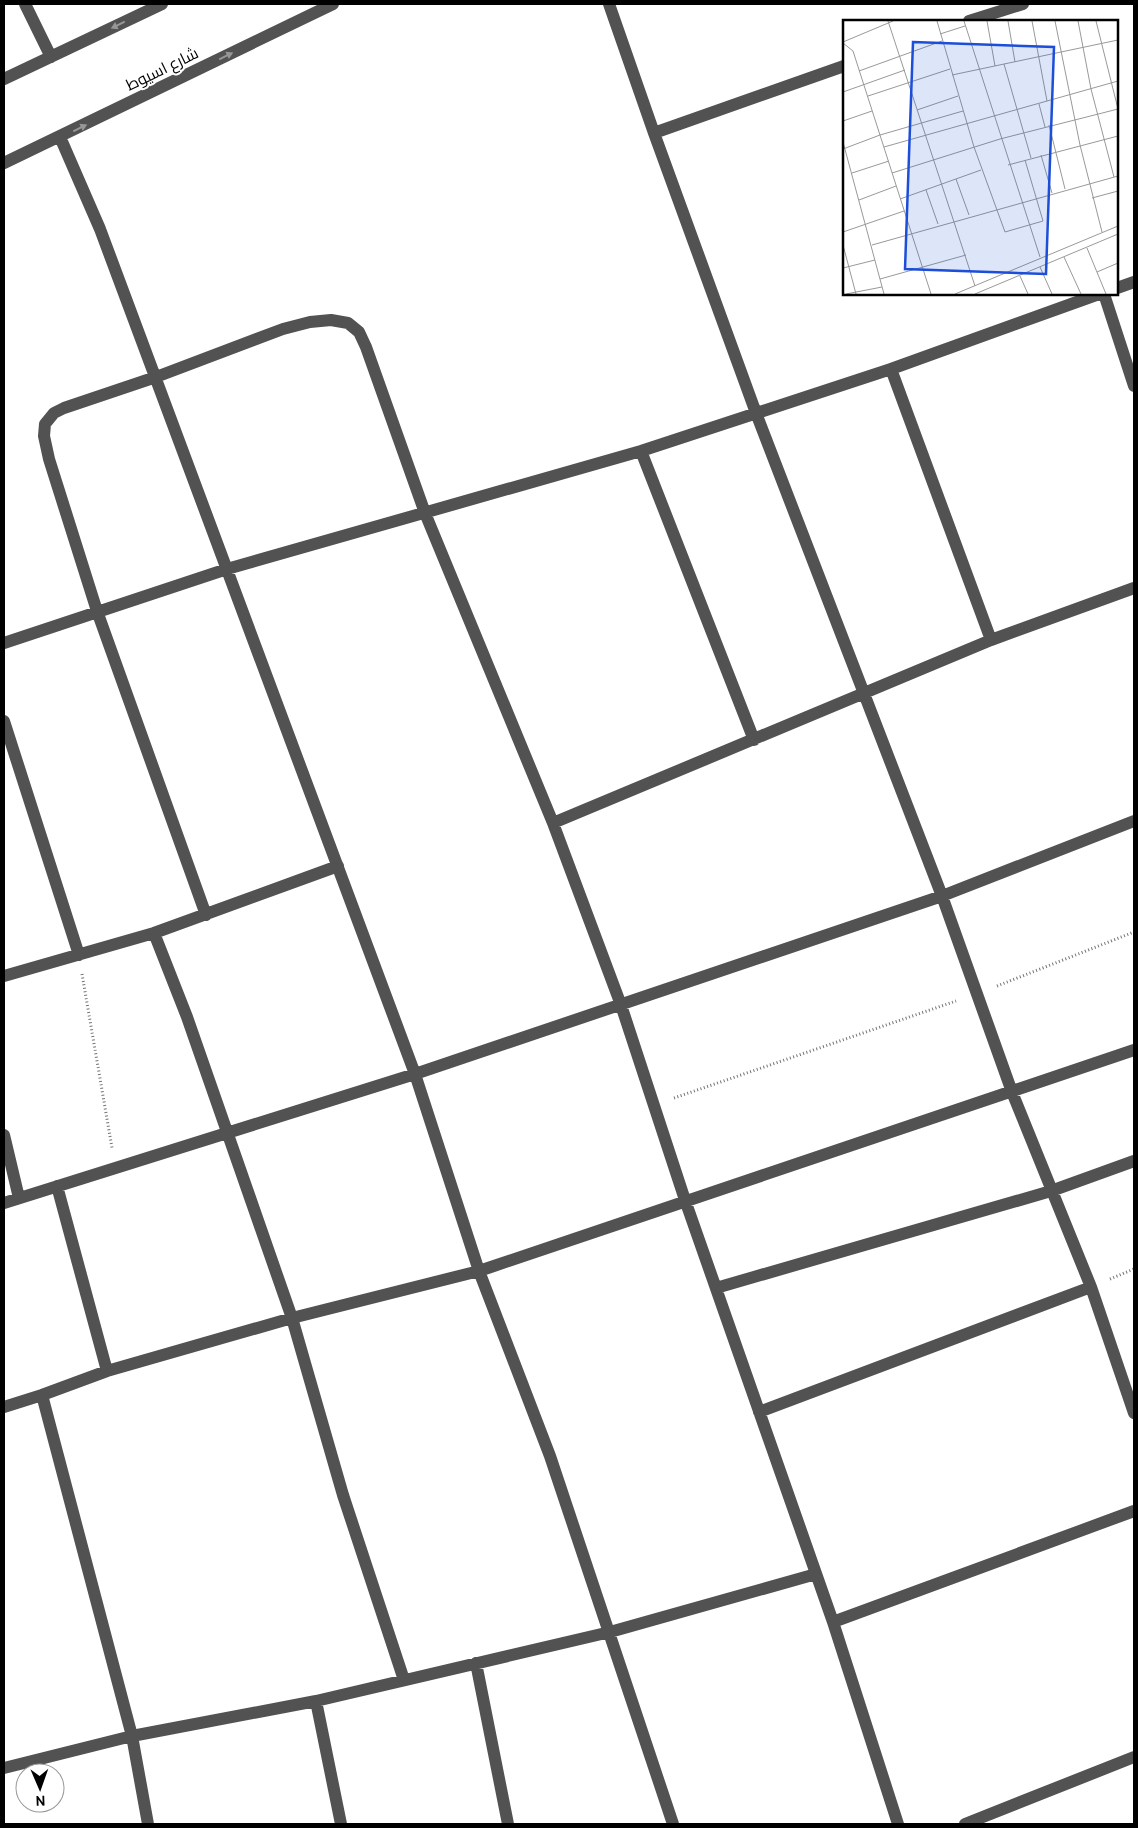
<svg xmlns="http://www.w3.org/2000/svg" width="1138" height="1828" font-family="Cabin,Cairo,sans-serif">
<style>
.lines{fill:none;stroke-linecap:round;stroke-linejoin:round}
.path{stroke:#747474;stroke-width:3;stroke-dasharray:1 2.5;stroke-linecap:butt}
.minor{stroke:#525252;stroke-width:12}
.oneway{fill:#979797}
.labels{text-anchor:middle;dominant-baseline:central;stroke-width:4;stroke-linejoin:round;paint-order:stroke}
.street-label{font-size:16px;fill:#000;stroke:#fff}
.inset-road{fill:none;stroke:#999;stroke-width:1}
.view{fill:#1d4ed8;fill-opacity:0.15;stroke:#1d4ed8;stroke-width:2.5}
.inset-edge{fill:none;stroke:#000;stroke-width:2.5}
</style>
<rect width="100%" height="100%" fill="#fff"/>
<g class="lines">
<!-- path -->
<path class="path" d="M 82,974 L 112,1148
M 997,986 L 1134,932
M 674,1098 L 956,1001
M 1110,1279 L 1134,1269"/>
<!-- minor -->
<path class="minor" d="M 25,4 L 51,57
M 609,4 L 654,133 L 756,413 L 942,896 L 1012,1092 L 1091,1287 L 1134,1413
M 969,21 L 1023,4
M 4,79 L 162,4
M 654,133 L 844,66
M 60,137 L 100,229 L 415,1074 L 479,1271 L 550,1456 L 673,1824
M 4,163 L 333,4
M 1117,288 L 1134,282
M 1104,294 L 1134,386
M 891,369 L 991,640
M 641,451 L 754,740
M 4,643 L 227,569 L 641,451 L 891,369 L 1099,294
M 4,721 L 79,955
M 553,823 L 991,640 L 1134,588
M 206,915 L 97,611 L 49,459 L 44,436 L 45,424 L 54,413 L 64,408 L 156,377 L 283,329 L 310,322 L 331,320 L 348,323 L 359,332 L 366,347 L 425,513 L 553,823 L 621,1005 L 685,1200 L 833,1622 L 898,1824
M 154,933 L 187,1017 L 292,1318 L 343,1495 L 404,1680
M 4,976 L 154,933 L 338,866
M 4,1135 L 19,1198
M 57,1186 L 107,1371
M 4,1203 L 415,1074 L 942,896 L 1134,821
M 716,1288 L 1051,1191 L 1134,1161
M 42,1395 L 132,1736 L 148,1824
M 4,1407 L 42,1395 L 107,1371 L 292,1318 L 479,1271 L 1134,1050
M 759,1412 L 1091,1287
M 833,1622 L 1134,1511
M 476,1663 L 508,1824
M 316,1701 L 341,1824
M 4,1768 L 132,1736 L 316,1701 L 610,1632 L 816,1574
M 965,1824 L 1134,1757"/>
</g>
<!-- one-way arrows -->
<defs><path id="oneway-solid" d="M-6-.8H1V-3.2L6.5 0L1 3.2V.8H-6Z" transform="scale(1.25)"/></defs>
<g class="oneway">
<use href="#oneway-solid" transform="translate(118 25) rotate(154)"/>
<use href="#oneway-solid" transform="translate(226 56) rotate(-26)"/>
<use href="#oneway-solid" transform="translate(80 128) rotate(-26)"/>
</g>
<g class="labels">
<!-- street labels -->
<g class="street-label">
<text transform="translate(162 69) rotate(-26)">شارع اسيوط</text>
</g>
</g>
<!-- overview -->
<g transform="translate(843 20)">
<rect width="275" height="275" fill="#fff"/>
<path class="inset-road" d="M 45,1 L 132,266M 94,1 L 131,127 L 162,212 L 200,201 L 182,140M 121,1 L 197,237M 144,1 L 152,46M 165,1 L 172,42M 189,1 L 204,81M 212,1 L 237,125 L 259,212M 235,1 L 248,69 L 271,157M 253,1 L 275,89M 97,14 L 122,6M 0,22 L 50,1M 0,23 L 10,31 L 88,274M 161,44 L 188,138M 16,51 L 99,21M 109,55 L 275,20M 0,72 L 62,50M 25,76 L 107,49M 196,84 L 202,107M 74,90 L 115,76M 0,101 L 29,91M 206,105 L 222,169M 0,122 L 41,274M 41,127 L 275,61M 0,129 L 37,115 L 120,91M 198,135 L 209,173M 165,145 L 275,116M 9,153 L 46,141M 49,153 L 157,119 L 275,89M 113,159 L 126,195M 83,170 L 95,204M 249,178 L 275,171M 57,179 L 138,150M 16,180 L 53,166M 0,212 L 61,191M 0,225 L 13,274M 29,225 L 275,156M 244,228 L 263,274M 221,237 L 238,274M 197,247 L 209,274M 0,248 L 32,240M 254,252 L 275,243M 177,256 L 185,274M 37,259 L 123,235M 3,274 L 39,267M 112,274 L 275,206M 132,274 L 275,214"/>
<path class="view" d="M 70,22 L 211,27 L 203,254 L 62,249 Z"/>
<rect width="275" height="275" class="inset-edge"/>
</g>
<!-- border -->
<rect width="1138" height="1828" fill="none" stroke="#000000" stroke-width="10"/>
<!-- north arrow -->
<g transform="translate(40 1788) rotate(178)"><circle r="24" fill="#ffffff" stroke="#999999"/>
<path d="M0-4L9 19L0 12L-9 19Z" fill="#000000"/>
<text y="-8" font-size="14" font-weight="bold" text-anchor="middle" fill="#000000">N</text>
</g>
</svg>
